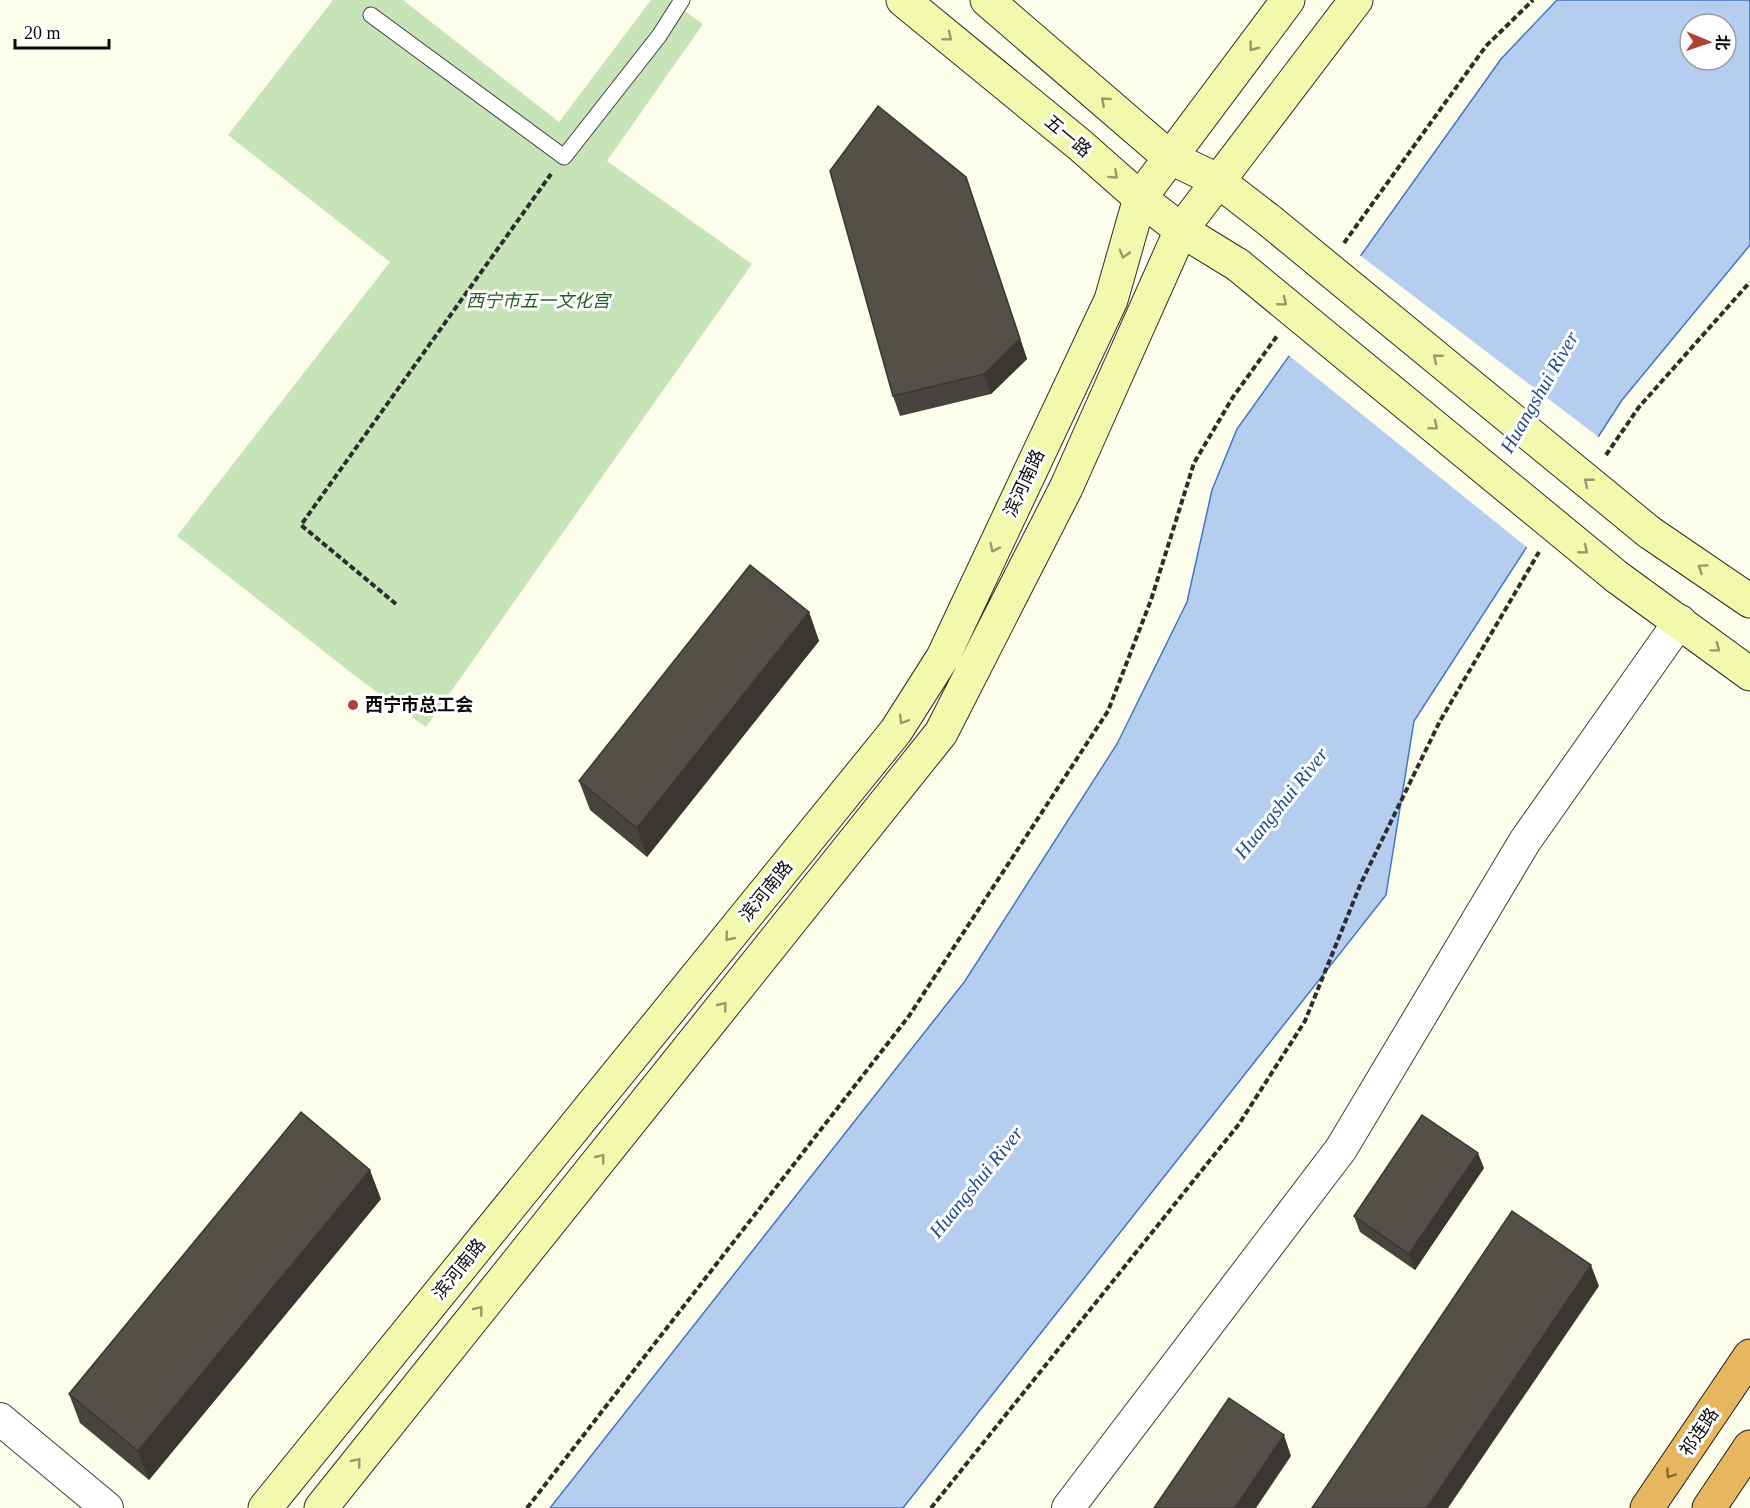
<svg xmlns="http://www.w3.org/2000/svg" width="1750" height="1508" font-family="'Times New Roman','Noto Sans SC',serif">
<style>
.green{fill:#c7e4b9}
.water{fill:#b5cef0;stroke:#4276c0;stroke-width:1.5;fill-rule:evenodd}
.pier{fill:#fdfdeb}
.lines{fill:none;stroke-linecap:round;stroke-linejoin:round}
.lane-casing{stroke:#3e3e3e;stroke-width:17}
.street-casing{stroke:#3e3e3e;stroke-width:34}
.secondary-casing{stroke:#2d2d2d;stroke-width:35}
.highway-casing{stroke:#1c1c1c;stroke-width:35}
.path{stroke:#2d2d2d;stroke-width:4;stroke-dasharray:6 3;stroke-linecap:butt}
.lane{stroke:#fff;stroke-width:15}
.street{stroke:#fff;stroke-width:32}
.secondary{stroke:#f2f8ac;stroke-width:33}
.highway{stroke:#e7b75f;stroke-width:33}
.secondary-bridge-casing{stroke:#2d2d2d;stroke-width:35;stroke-linecap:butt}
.secondary-bridge{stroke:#f2f8ac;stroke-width:33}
.wall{fill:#47443f}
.shaded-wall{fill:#3a3733}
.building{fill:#534f49;stroke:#3a3733;stroke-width:1.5}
.oneway{stroke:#96996c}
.oneway2{stroke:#846a39}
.poi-dot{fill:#ae4230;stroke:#fff;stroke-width:2}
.labels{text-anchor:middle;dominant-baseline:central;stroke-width:6;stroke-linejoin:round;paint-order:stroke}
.street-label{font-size:18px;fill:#0b0b0b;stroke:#fff}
.park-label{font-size:18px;font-style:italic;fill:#235d22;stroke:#fff}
.poi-label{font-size:18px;font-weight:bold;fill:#0b0b0b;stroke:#fff;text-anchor:start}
.water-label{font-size:20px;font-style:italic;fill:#214a91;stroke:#fff}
</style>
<rect width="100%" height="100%" fill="#fdfdeb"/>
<!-- green -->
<path class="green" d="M 333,0 L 403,0 L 559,122 L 651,0 L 669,0 L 703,24 L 607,161 L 752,264 L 426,727 L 359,679 L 177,536 L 390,262 L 228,135 Z"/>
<!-- water -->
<path class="water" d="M 1557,0 L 1750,0 L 1750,245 L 1622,400 L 1414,721 L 1386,895 L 903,1508 L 550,1508 L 965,981 L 1117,744 L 1187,602 L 1212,490 L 1237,429 L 1501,59 ZM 1690,24 L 1726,24 L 1726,60 L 1690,60 Z"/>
<!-- pier -->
<path class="pier" d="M 1357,253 L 1601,439 L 1529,549 L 1287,354 Z"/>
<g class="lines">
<!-- lane casing -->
<g class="lane-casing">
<path id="lane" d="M 371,15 L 564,157 L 659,36 L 682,0"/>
</g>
<!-- street casing -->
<g class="street-casing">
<path id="street" d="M 0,1419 L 107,1508
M 1068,1508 L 1341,1149 L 1525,841 L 1680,621"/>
</g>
<!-- secondary casing -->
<g class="secondary-casing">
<path id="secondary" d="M 903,0 L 1080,145 L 1140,198 L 1181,230 L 1238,265
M 987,0 L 1169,157 L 1217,180 L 1270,221
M 1649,532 L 1750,601
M 1617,577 L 1750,674
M 265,1508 L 896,731 L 943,657 L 1111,300 L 1140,198 L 1288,0
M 321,1508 L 941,733 L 1066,488 L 1181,230 L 1356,0"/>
</g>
<!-- highway casing -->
<g class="highway-casing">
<path id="highway" d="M 1647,1508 L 1750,1356
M 1709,1508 L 1750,1447"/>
</g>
<!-- path -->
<path class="path" d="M 1344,243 L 1486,46 L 1533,0
M 1606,455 L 1639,407 L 1750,282
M 396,604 L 301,525 L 551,174
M 527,1508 L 909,1016 L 1108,711 L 1151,600 L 1194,463 L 1233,397 L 1277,336
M 931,1508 L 1239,1124 L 1305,1021 L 1361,883 L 1440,721 L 1539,552"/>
<!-- lane -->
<use href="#lane" class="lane"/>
<!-- street -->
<use href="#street" class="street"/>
<!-- secondary -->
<use href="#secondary" class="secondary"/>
<!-- highway -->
<use href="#highway" class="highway"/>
<!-- secondary-bridge casing -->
<g class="secondary-bridge-casing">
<path id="secondary-bridge" d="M 1270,221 L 1649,532
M 1238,265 L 1617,577"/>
</g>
<!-- secondary-bridge -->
<use href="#secondary-bridge" class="secondary-bridge"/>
</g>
<!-- wall -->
<path class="wall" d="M 973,198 L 1027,359 L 991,394 L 900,416 L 893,396 Z
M 809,612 L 819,641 L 647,857 L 590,810 L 579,781 Z
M 1484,1168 L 1415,1270 L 1360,1232 L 1354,1216 Z
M 381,1199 L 149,1480 L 80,1423 L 69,1394 Z"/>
<!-- shaded-wall -->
<path class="shaded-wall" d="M 966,177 L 1027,359 L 991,394 L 984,374 Z
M 809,612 L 819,641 L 647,857 L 637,828 Z
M 1478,1153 L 1484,1168 L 1415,1270 L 1409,1254 Z
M 370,1170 L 381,1199 L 149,1480 L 138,1451 Z
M 1591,1265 L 1599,1286 L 1448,1508 L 1427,1508 Z
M 1284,1435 L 1291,1456 L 1256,1508 L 1235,1508 Z"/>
<!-- building -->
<path class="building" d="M 878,106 L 966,177 L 1020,339 L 984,374 L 893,396 L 830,171 Z
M 750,565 L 809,612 L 637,828 L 579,781 Z
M 301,1112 L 370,1170 L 138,1451 L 69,1394 Z
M 1422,1115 L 1478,1153 L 1409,1254 L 1354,1216 Z
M 1512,1211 L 1591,1265 L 1427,1508 L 1312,1508 Z
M 1229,1398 L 1284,1435 L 1235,1508 L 1154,1508 Z"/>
<!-- one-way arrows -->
<defs><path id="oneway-chevron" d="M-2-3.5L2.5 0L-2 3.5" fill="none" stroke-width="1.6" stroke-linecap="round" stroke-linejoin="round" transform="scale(1.5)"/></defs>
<g class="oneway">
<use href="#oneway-chevron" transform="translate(948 37) rotate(39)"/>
<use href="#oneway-chevron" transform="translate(1253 47) rotate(127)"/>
<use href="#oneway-chevron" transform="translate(1105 101) rotate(-139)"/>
<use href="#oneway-chevron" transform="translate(1114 175) rotate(42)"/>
<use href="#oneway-chevron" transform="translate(1124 254) rotate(106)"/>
<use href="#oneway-chevron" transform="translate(1283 302) rotate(39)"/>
<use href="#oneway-chevron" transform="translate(1437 358) rotate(-141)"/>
<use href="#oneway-chevron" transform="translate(1434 426) rotate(39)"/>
<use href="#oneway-chevron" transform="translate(1588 482) rotate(-141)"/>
<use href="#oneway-chevron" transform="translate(994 548) rotate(115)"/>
<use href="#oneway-chevron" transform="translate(1584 550) rotate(39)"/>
<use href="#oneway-chevron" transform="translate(1702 568) rotate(-146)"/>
<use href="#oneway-chevron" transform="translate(1716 648) rotate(37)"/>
<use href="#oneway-chevron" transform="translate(903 720) rotate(122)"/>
<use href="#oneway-chevron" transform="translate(729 937) rotate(129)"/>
<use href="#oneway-chevron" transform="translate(723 1006) rotate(-51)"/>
<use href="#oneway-chevron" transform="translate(601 1158) rotate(-51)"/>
<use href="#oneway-chevron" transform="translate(479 1310) rotate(-51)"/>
<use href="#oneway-chevron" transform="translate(357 1462) rotate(-51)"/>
</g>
<use class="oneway2" href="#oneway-chevron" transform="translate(1670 1474) rotate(124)"/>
<!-- markers -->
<circle class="poi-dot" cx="353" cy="705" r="6"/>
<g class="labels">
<!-- street labels -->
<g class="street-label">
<text transform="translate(1068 136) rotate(40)">五一路</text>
<text transform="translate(1024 483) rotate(-65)">滨河南路</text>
<text transform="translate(766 891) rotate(-51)">滨河南路</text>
<text transform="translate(459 1269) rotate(-51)">滨河南路</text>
<text transform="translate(1699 1432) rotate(-56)">祁连路</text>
</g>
<!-- park labels -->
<g class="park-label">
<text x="538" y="301">西宁市五一文化宫</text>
</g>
<!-- poi labels -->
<g class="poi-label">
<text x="365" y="705">西宁市总工会</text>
</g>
<!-- water labels -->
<g class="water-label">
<text transform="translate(1539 392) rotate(-60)">Huangshui River</text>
<text transform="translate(1281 803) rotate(-51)">Huangshui River</text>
<text transform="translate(976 1182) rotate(-51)">Huangshui River</text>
</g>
</g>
<!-- north arrow -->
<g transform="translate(1708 42) rotate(92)"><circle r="28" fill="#ffffff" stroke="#9d9d9d" stroke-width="1.5"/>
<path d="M0-4.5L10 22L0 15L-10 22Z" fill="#ae4230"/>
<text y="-9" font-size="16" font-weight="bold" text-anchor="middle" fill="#0b0b0b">北</text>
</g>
<!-- scale -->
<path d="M15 39v9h94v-9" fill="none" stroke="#0b0b0b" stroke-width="3"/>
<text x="24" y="39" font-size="18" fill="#0b0b0b" stroke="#ffffff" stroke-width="4.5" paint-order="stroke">20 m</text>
</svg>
